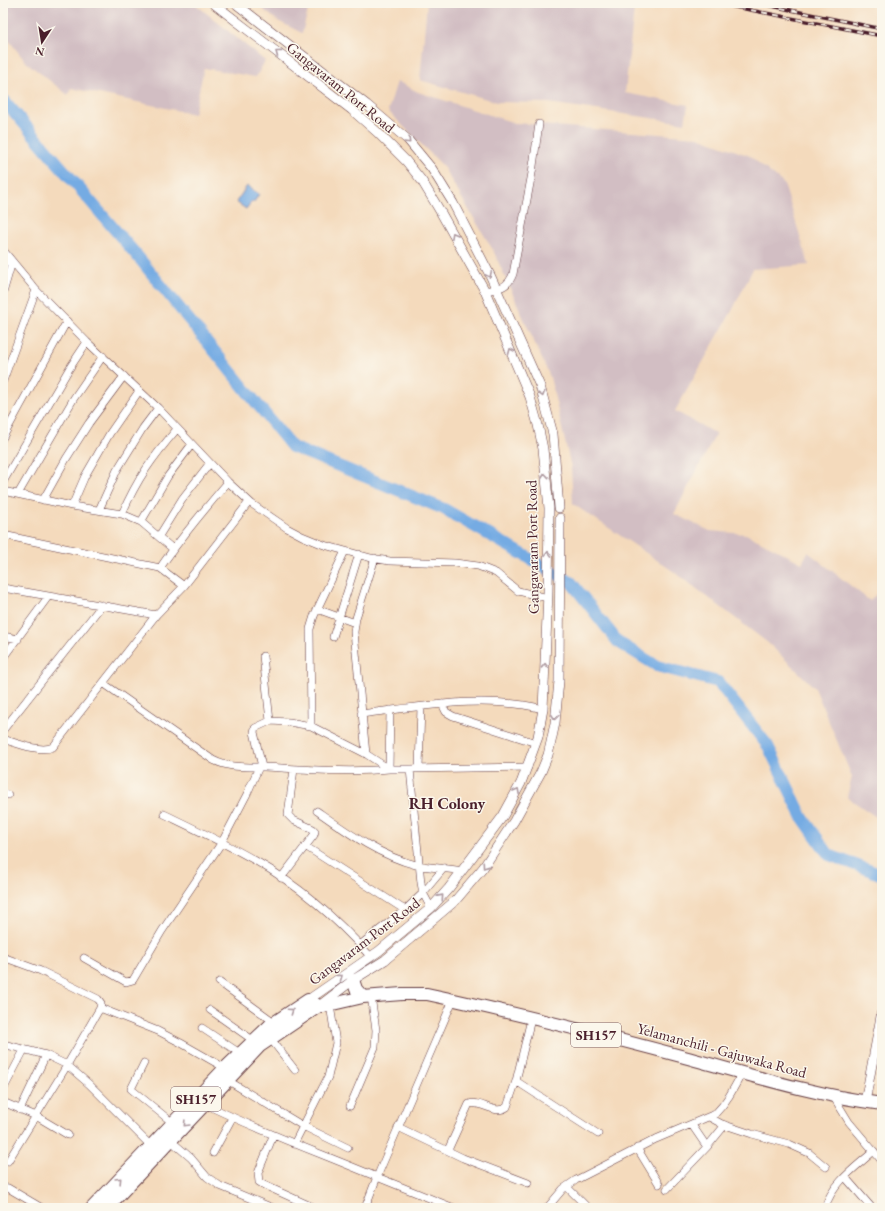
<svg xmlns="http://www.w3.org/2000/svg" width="885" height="1211" font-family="'EB Garamond',serif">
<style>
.industrial{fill:#d2bec3}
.water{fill:#75abe3;stroke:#606587}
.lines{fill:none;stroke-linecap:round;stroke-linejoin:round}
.river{stroke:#75abe3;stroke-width:12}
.minor-casing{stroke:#643b41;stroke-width:8}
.tertiary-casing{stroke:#643b41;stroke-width:10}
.primary-casing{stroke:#643b41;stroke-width:14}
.minor{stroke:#fff;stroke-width:7}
.tertiary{stroke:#fff;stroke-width:9}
.primary{stroke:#fff;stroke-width:12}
.rail-casing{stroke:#4a1f2b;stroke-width:3.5}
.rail{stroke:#fbf7ec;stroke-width:2;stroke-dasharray:6;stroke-linecap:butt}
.oneway{stroke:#ae9aa0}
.labels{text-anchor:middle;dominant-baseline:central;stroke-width:3;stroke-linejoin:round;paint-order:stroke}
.shield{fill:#fbf7ec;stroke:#7f6065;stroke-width:1}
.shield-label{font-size:14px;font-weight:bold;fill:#4a1f2b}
.street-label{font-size:15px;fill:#4a1f2b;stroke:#fbf7ec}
.neighbourhood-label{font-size:16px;font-weight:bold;fill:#4a1f2b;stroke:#fbf7ec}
</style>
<rect width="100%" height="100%" fill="#fbf7ec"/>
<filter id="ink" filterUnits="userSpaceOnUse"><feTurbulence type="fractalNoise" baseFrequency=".025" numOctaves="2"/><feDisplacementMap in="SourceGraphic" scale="8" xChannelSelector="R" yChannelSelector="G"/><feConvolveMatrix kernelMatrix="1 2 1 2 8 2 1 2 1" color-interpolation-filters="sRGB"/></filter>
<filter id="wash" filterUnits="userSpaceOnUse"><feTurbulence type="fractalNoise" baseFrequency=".012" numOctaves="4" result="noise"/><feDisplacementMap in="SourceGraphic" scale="16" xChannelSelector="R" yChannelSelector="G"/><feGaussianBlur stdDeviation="0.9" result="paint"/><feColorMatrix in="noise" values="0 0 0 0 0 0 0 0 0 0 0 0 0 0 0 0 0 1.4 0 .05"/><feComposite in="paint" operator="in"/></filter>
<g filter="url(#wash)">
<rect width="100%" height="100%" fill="#f4dabc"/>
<!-- industrial -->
<path class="industrial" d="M 3,3 L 194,3 L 265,61 L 256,77 L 204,68 L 194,114 L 71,88 L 68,95 L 26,62 L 3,33 Z
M 255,3 L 310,3 L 302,33 L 278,21 Z
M 427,3 L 609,3 L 634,8 L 625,93 L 688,105 L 685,123 L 549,103 L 497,102 L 420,80 Z
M 397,81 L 418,92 L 515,123 L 698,137 L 750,156 L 784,184 L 809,265 L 753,269 L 732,311 L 675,411 L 716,434 L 674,514 L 710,531 L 746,534 L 802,563 L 808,552 L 870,601 L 882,588 L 882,821 L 847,797 L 852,777 L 815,688 L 768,643 L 676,573 L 573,504 L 571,467 L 550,377 L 493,250 L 442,165 L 388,111 Z"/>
<!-- water -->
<path class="water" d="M 247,186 L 259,194 L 254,202 L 252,201 L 246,209 L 236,202 Z"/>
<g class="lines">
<!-- river -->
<path class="river" d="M 3,99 L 139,258 L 292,447 L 444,509 L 571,582 L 618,642 L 657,666 L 718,682 L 768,746 L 803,818 L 829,855 L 882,875"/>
</g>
</g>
<g filter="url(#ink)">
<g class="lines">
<!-- minor casing -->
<g class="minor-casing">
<path id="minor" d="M 3,250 L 36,290 L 87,342 L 158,408 L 228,482 L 252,504 L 287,528 L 302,536 L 324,545 L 371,558 L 390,561 L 455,563 L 478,566 L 496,573 L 518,591 L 548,598
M 3,262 L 12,262 L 3,293
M 485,291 C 498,289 508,288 513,274 L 532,173 L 539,124
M 3,381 L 36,290
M 3,437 L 67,321
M 3,482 L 69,369 L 87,342
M 3,491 L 72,506 L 122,514 L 141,522 L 173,549
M 18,494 L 74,398 L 103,356
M 43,500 L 66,459 L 89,423 L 124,376
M 72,506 L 85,476 L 110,433 L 139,391
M 99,510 L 117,470 L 143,428 L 158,408
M 122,514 C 137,479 153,457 177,429
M 141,522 L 168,476 L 192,444
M 3,535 L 160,568 L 184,586
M 159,536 L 182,499 L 210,463
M 345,551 L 314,616 L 310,629 L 311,726 L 366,754 L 389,769 L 410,769 L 421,883 L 423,893 L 431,908
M 160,568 C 181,537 204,510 228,482
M 3,588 L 156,615
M 317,609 L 355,623
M 3,636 L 18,639
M 333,637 L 359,554
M 3,658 L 48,597
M 103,683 L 213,760 C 228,768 248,767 264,767 C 306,769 347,773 389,769 L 390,710
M 442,704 L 446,712 L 453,716 L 536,743
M 361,714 C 421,707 483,694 543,709
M 270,721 L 289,722 L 311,726
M 3,730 L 102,605
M 3,739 C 16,743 41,753 53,747 L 156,615 L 184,586 L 249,502
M 366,754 L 354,632 L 356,618 L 375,558
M 262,767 L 254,732 L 255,728 L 270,721 L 263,656
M 419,768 L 421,707
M 410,769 L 528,767
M 3,794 L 8,795
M 317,811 C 347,832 380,856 416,865 C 431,868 447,868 462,871
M 164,814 C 195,829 227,844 256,861 C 298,885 338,920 370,956
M 305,846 L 405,910
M 281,878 L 314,835 L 315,831 L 313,829 L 293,820 L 288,815 L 294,769
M 360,945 L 405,910 L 423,893 L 444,868
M 3,957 L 41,971 L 98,999 L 101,1003 L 100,1008 L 63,1072 L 8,1161
M 84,958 L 126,982 L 133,980 L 162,931 L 222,842 L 247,794 L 259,767
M 219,982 L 274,1022
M 100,1008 L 158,1031 L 181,1043 L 225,1068
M 210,1010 L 254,1041
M 202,1028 L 241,1054
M 270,1038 L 295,1070
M 3,1044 L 46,1055 L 67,1065 L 89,1084 L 151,1146
M 144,1063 L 131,1089 L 173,1123
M 227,1080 L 303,1126 L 348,1148
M 516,1081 L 598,1134
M 3,1090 L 24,1050
M 833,1096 L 849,1122 L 882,1161
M 3,1102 L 36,1116 L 68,1135
M 205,1104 C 261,1132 320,1153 377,1177 L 453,1000
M 350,1106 L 375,1047 L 376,1030 L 371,996
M 20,1110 L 46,1055
M 709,1117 L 722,1124 L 752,1134 L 789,1144 L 809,1153 L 826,1167
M 692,1125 L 707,1147
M 398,1127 L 463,1158 L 528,1183
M 273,1136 L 258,1173 L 259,1182 L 264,1185 L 315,1208
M 170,1140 L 191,1158 L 207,1177 L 220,1186 L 273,1208
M 294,1144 L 328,1077 L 336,1043 L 330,1005
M 637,1148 L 659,1184
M 448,1150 L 469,1104 C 481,1100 495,1116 507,1107 L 516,1081 L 531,1019
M 213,1153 L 232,1118
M 845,1177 L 872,1208
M 567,1187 L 588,1208
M 8,1188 L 42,1208
M 667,1189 L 707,1147 L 725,1125
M 365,1208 L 377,1177 L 454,1208
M 547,1208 L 563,1189 L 576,1180 L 656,1139 L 715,1114 C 727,1102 734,1088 742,1073
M 825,1208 C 832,1183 856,1167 874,1151"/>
</g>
<!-- tertiary casing -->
<g class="tertiary-casing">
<path id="tertiary" d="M 213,3 L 352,110 L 377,132 L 406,161 L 422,181 L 440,211 L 485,291 L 530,397 L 538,425 L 543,449 L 549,508 L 548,593 L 543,709 L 538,737 L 521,783 L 503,816 L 449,888 L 431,908 L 379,951 L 308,1000
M 235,3 L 367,105 L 408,140 L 432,169 L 453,203 L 491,277 L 540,386 L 553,434 L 559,508
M 319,1006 L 353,980 L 385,960 L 455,901 L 483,868 L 514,821 L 541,772 L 548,755 L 551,742 L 555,723 L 559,681 L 560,518
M 865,1102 L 882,1011"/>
</g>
<!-- primary casing -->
<g class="primary-casing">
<path id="primary" d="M 353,980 L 356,989 L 363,997
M 92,1208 L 225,1068 L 269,1026 L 308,1000 L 319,1006 L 324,1006 L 363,997 L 402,994 L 427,994 C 511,1012 594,1033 677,1055 C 744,1073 812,1095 882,1104
M 107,1208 L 260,1046 L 319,1006"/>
</g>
<!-- minor -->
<use href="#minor" class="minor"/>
<!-- tertiary -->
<use href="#tertiary" class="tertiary"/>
<!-- primary -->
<use href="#primary" class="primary"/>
<!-- rail casing -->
<g class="rail-casing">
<path id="rail" d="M 715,3 L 882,36
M 757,3 L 882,29"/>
</g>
<!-- rail -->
<use href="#rail" class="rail"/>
</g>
<!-- one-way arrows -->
<defs><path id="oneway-chevron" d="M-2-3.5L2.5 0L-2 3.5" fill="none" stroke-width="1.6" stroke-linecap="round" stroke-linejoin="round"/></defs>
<g class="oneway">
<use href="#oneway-chevron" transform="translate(278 53) rotate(-143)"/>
<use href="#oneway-chevron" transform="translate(408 141) rotate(46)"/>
<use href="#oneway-chevron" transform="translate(454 235) rotate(-119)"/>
<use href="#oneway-chevron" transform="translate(489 275) rotate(64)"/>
<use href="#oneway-chevron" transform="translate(511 351) rotate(-113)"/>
<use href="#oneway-chevron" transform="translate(542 394) rotate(74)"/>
<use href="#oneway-chevron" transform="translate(545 476) rotate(-96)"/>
<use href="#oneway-chevron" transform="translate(548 554) rotate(-89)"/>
<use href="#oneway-chevron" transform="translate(545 666) rotate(-88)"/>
<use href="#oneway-chevron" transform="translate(555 717) rotate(97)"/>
<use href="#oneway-chevron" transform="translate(517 791) rotate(-61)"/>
<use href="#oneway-chevron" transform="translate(485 866) rotate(125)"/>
<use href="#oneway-chevron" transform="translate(441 897) rotate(-48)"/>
<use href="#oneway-chevron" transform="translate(340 977) rotate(-36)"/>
<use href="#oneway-chevron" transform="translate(291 1011) rotate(-34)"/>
<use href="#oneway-chevron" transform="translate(186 1124) rotate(134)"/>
<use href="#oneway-chevron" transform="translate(119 1180) rotate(-46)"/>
</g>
</g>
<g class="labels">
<!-- shield labels -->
<g class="shield">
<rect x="571" y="1023" width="50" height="24" rx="3"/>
<rect x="171" y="1087" width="50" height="24" rx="3"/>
</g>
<g class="shield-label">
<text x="596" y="1035">SH157</text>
<text x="196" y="1099">SH157</text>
</g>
<!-- street labels -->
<g class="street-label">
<text transform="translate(341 87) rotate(39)">Gangavaram Port Road</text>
<text transform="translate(532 547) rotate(-91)">Gangavaram Port Road</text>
<text transform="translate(364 941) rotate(-37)">Gangavaram Port Road</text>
<text transform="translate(722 1050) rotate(15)">Yelamanchili - Gajuwaka Road</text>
</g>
<!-- neighbourhood labels -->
<g class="neighbourhood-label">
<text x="447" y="803">RH Colony</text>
</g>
</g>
<!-- margin -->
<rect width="885" height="1211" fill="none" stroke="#fbf7ec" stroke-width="16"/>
<!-- north arrow -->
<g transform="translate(42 42) rotate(192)" stroke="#fbf7ec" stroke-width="3" paint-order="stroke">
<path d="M0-3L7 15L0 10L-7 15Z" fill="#4a1f2b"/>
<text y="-6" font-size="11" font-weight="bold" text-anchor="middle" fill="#4a1f2b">N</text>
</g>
</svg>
